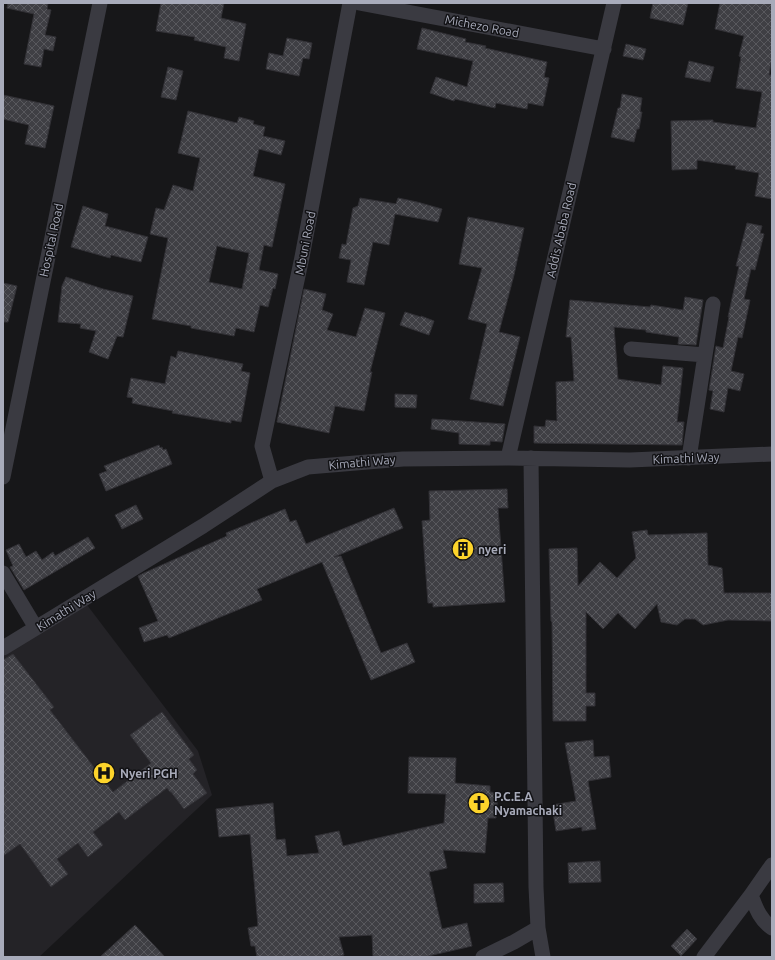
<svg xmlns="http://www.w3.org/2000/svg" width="775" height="960" font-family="Ubuntu,sans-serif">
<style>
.built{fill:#242327}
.building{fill:url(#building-cross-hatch);stroke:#323136;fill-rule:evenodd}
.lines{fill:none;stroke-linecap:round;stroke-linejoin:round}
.minor{stroke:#3a3a41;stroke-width:15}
.labels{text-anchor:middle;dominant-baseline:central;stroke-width:3;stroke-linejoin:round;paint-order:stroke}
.street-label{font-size:12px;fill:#a8abba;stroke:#121215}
.poi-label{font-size:12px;font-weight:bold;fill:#a8abba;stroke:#121215;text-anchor:start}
</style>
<defs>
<pattern id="building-cross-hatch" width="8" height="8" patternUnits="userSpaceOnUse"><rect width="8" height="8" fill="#3f3f44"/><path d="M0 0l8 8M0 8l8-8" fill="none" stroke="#58585d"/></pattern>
</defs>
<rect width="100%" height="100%" fill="#171719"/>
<!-- built -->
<path class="built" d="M 84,601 L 198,751 L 212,795 L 39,957 L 3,957 L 3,650 Z"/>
<!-- building -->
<path class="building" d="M 8,3 L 48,3 L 47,9 L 51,10 L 45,35 L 56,37 L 53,51 L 44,49 L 41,67 L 24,64 L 34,14 L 7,8 Z
M 161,3 L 224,3 L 221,18 L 246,24 L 239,61 L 224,58 L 226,47 L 194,40 L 195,37 L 156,31 Z
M 653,3 L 688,3 L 683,25 L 650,18 Z
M 720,3 L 772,3 L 772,63 L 771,63 L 769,75 L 772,75 L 772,199 L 755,196 L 759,173 L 735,169 L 736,166 L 697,160 L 697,169 L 672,170 L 671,121 L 713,120 L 713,122 L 756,128 L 762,92 L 736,88 L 741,57 L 739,56 L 744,36 L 715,29 Z
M 422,28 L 466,39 L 465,42 L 486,46 L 485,48 L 547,62 L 544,77 L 549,78 L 543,106 L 528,103 L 527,109 L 496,103 L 495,108 L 455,99 L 454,101 L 430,93 L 436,77 L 467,87 L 473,61 L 417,49 Z
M 287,38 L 312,43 L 309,59 L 303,58 L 299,76 L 266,69 L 269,53 L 283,56 Z
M 626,44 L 646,49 L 643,60 L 623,56 Z
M 689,61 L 714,67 L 710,82 L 685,77 Z
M 168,67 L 183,71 L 176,100 L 161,97 Z
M 622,94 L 642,98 L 640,112 L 642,112 L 639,129 L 637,129 L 634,142 L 611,137 L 618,108 L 620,108 Z
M 3,95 L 54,106 L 45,148 L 25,144 L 29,125 L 3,119 Z
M 188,111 L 237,123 L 239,117 L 254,121 L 253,124 L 265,127 L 263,136 L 285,141 L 281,155 L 259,149 L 253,176 L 285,184 L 272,247 L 264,245 L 259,270 L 278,274 L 275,289 L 273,288 L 268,307 L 260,305 L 254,332 L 236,328 L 234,336 L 191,328 L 191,326 L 152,319 L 168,238 L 150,234 L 156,208 L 164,210 L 173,185 L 193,191 L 200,158 L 178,153 ZM 217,246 L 249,253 L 242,289 L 209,282 Z
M 360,198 L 396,204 L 398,198 L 417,202 L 442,209 L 438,222 L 395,214 L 389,245 L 373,242 L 364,285 L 347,282 L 351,260 L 339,258 L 342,244 L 346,245 L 353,208 L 358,206 Z
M 83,206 L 108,214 L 105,226 L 148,237 L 141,262 L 111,255 L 110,258 L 71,247 Z
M 468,217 L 524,228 L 514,275 L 499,332 L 520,337 L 503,406 L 470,399 L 487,324 L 468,319 L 482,268 L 459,264 Z
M 747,223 L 762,226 L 760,233 L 764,234 L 755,270 L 751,269 L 744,299 L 750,300 L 742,338 L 738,337 L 731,371 L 744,374 L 740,391 L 728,388 L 724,412 L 710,409 L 713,391 L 709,390 L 716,346 L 723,348 L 729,317 L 728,317 L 739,266 L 736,266 Z
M 66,277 L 103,289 L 133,296 L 123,337 L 117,336 L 108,359 L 89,352 L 96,331 L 80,328 L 81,324 L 58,322 L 62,286 Z
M 3,283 L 17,286 L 8,322 L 3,322 Z
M 304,289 L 326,294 L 322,310 L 333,314 L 327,330 L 356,337 L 365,308 L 385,313 L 370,372 L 372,372 L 364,411 L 335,406 L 329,433 L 277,422 Z
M 685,297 L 703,300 L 696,345 L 678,344 L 679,337 L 646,332 L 646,330 L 614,327 L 618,379 L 661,385 L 663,366 L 683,368 L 677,422 L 684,422 L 682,445 L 534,443 L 534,426 L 545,427 L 546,420 L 557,421 L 556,382 L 574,381 L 571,337 L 566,337 L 570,300 L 650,307 L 651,305 L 683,310 Z
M 405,312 L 421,317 L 421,316 L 434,321 L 429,335 L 400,325 Z
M 178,351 L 243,364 L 241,371 L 250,373 L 241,422 L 231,420 L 231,423 L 172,413 L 173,411 L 132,403 L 133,398 L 127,397 L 131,378 L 165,384 L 171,356 L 176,358 Z
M 395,394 L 417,395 L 416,408 L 395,407 Z
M 432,419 L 505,424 L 502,442 L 490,441 L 490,445 L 459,444 L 459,433 L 431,429 Z
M 159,445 L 160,448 L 162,447 L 163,450 L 166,449 L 172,464 L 106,491 L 99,474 L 107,471 L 104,466 Z
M 507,489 L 508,508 L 498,508 L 505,602 L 433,607 L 433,603 L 428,603 L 422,521 L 430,520 L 429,491 Z
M 136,505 L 143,519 L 122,529 L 115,515 Z
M 394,508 L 403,528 L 334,557 L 341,556 L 381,653 L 407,643 L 415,662 L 371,680 L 322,562 L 257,589 L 262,600 L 169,638 L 167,635 L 144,642 L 139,628 L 158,621 L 138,576 L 144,573 L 227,536 L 226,533 L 285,509 L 290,522 L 296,520 L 306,544 Z
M 647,530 L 648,535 L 707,533 L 708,565 L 722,568 L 724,593 L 772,593 L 772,621 L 728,620 L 703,625 L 695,619 L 685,619 L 677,625 L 661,622 L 657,604 L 635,629 L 618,613 L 603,629 L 586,612 L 586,693 L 595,693 L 595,706 L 586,706 L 586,721 L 553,721 L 552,622 L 551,621 L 549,549 L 577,548 L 578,586 L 600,562 L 617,578 L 636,558 L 632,532 Z
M 88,537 L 95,548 L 24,590 L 10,567 L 13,566 L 6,550 L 19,544 L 26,557 L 36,551 L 42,560 L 53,552 L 55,556 Z
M 13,654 L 54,707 L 50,710 L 113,792 L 151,763 L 130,735 L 162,712 L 194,755 L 189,759 L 197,770 L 193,774 L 207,793 L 184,809 L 171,792 L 170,792 L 167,788 L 125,820 L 119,812 L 93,832 L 103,845 L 88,857 L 78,843 L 57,859 L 68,874 L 51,887 L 20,844 L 3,856 L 3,660 Z
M 593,740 L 594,757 L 609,756 L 611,777 L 588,781 L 596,829 L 582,831 L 582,827 L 556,831 L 552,805 L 576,801 L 565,743 Z
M 409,757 L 456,758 L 455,783 L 490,786 L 490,792 L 498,793 L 496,818 L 488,818 L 485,853 L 443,850 L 447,868 L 429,872 L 442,929 L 467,923 L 472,946 L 424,957 L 398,956 L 398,957 L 373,957 L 372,935 L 339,937 L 344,955 L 335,957 L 257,957 L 255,946 L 251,946 L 248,928 L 258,926 L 250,834 L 219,837 L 216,809 L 273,803 L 276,840 L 285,839 L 287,856 L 319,853 L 315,836 L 339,831 L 343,846 L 444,823 L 446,794 L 408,793 Z
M 600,861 L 601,882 L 569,883 L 568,863 Z
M 503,883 L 504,902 L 474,903 L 474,884 Z
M 135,925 L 165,957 L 100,957 Z
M 687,929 L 697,939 L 681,956 L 671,946 Z"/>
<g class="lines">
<!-- minor -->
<path class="minor" d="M 359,3 L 604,49
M 631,349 L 705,355
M 508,458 L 614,3
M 531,458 L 536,887 L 538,928 L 543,957
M 689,458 L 713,304
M 3,477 L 100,3
M 272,481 L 262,446 L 302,257 L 350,3
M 3,573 L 36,628
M 3,648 L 203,526 L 272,481 L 308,467 L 403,459 L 508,458 L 630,460 L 772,454
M 751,895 C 756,908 760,920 772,928
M 483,957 L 514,942 L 538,928
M 704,957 L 751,895 L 772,865"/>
</g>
<!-- icons -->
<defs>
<g id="building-disc" transform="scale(1.15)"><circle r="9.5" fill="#fdd42b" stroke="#121215"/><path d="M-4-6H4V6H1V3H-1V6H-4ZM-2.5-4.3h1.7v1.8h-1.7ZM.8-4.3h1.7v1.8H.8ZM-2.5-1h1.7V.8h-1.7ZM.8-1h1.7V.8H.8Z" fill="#111"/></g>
<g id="hospital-disc" transform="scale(1.15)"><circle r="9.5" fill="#fdd42b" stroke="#121215"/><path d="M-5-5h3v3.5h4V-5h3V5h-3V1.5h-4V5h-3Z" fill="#111"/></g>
<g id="church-disc" transform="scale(1.15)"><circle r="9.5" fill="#fdd42b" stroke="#121215"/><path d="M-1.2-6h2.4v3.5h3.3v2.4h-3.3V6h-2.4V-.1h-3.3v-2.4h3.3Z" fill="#111"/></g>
</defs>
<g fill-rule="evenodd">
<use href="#building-disc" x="463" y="549"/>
<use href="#hospital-disc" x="104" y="773"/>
<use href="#church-disc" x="479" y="803"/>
</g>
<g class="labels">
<!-- street labels -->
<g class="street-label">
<text transform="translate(482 26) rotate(11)">Michezo Road</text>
<text transform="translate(561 230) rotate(-77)">Addis Ababa Road</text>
<text transform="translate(51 240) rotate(-78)">Hospital Road</text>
<text transform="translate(305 243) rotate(-79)">Mbuni Road</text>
<text transform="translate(686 458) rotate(-2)">Kimathi Way</text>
<text transform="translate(362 462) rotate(-5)">Kimathi Way</text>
<text transform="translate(66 610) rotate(-32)">Kimathi Way</text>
</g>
<!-- poi labels -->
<g class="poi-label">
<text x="478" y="549">nyeri</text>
<text x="120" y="773">Nyeri PGH</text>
<text x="494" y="796">P.C.E.A<tspan x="494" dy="14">Nyamachaki</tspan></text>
</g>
</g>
<!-- border -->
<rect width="775" height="960" fill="none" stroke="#a8abba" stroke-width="8"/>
</svg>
